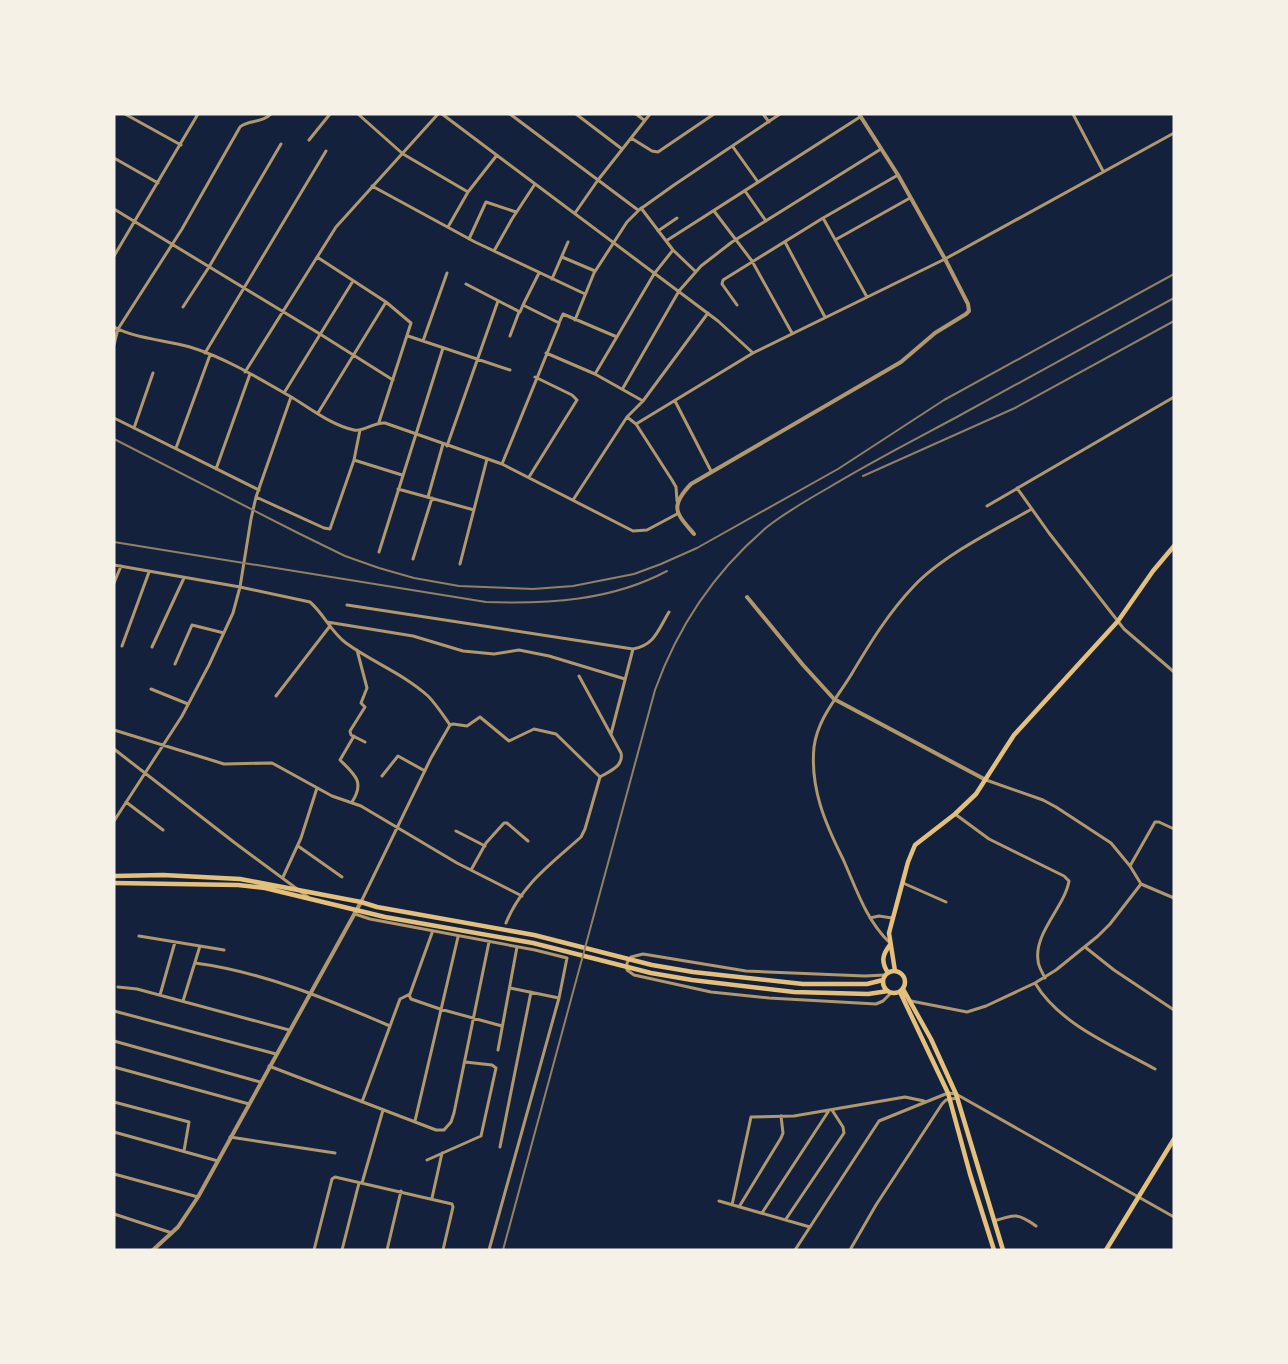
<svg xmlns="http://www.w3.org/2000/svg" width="1288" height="1364" font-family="Jost,sans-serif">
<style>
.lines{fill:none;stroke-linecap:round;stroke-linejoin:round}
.minor{stroke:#b1986c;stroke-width:3}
.tertiary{stroke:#b1986c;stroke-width:4}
.secondary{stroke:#e5c07b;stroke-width:4.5}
.primary{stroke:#e5c07b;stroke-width:4.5}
.rail{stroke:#918062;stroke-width:2}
</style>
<rect width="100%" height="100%" fill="#14213d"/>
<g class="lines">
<!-- minor -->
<path class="minor" d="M 125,114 L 181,145
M 358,114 L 403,154 L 468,192
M 442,114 L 718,321 L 753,353 L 945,259 L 1174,133
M 510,114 L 638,210
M 576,114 L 622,149
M 636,114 L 644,120
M 763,114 L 769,122
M 1073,114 L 1103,171
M 631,138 L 652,151 L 658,152 L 714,114
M 309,140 L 330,114
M 733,147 L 758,182
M 114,158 L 158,183
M 372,186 L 475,242 L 585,294
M 745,191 L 766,221
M 641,208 L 673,250 L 695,271
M 114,209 L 320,334 L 393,380
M 714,211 L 752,261 L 792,333
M 575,213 L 598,180 L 650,114
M 823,218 L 867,297
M 448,227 L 468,192 L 497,155
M 658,231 L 677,218
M 469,239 L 486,202 L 516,212
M 835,240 L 910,198
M 666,241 L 860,117
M 785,242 L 825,317
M 494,251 L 512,219 L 535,184
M 114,256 L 198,114
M 317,257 L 386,302 L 411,323 L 379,422
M 562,257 L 595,271
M 552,279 L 568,242
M 466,284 L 520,312 L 523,305 L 559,323 L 563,314 L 617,337
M 523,305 L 539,273
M 737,305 L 722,284 L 723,280 L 823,218 L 898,175
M 183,307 L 209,267 L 281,144
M 575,320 L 594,273 L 627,222 L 639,210 L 674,185 L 780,114
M 114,327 C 136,339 166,340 190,347 C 226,358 260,379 293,398 C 311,409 333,426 354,430 C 365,432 373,422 385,423 L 502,464 L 633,531 L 647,530 L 677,514
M 408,336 L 510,370
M 510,336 L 519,312
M 423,341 L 447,273
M 114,345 L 118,329 L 182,229 L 240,127 C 249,119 261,124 271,114
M 205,353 L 326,151
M 546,353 L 595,374 L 643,401
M 245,372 L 336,227 L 438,114
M 595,374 L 654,274 L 673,250
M 623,388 L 679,291 L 701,266 L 732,242 L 881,149
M 284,393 L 353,281
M 675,401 L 711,471
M 318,413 L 386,302
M 627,417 L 636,424 L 672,480 L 676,487 L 677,501
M 114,418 L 259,490
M 636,424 L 753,353
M 134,428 L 153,373
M 447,446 L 498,301
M 176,448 L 210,355
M 354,460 L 402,475
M 502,464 L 559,324
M 216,469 L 250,374
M 529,477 L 577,400 L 572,395 L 535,377
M 1017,488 L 1049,533 L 1124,629 L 1174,672
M 398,489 L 474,510
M 256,497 L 324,528 L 330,529 L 354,460 L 360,430
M 428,497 L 443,444
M 573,500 L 627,417 L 643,401 L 708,313
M 987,506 L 1174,397
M 379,552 L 443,348
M 413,559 L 432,498
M 460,564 L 487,459
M 114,565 L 240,587 L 310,602 C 324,614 331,632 346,643 C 372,662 404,674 428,696 C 436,704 443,715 450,725
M 114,583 L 121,566
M 347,605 L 633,649 C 655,645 658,630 669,612
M 327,622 L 413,636 L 463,651 L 494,654 L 519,650 L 549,656 L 625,679
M 122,646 L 149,572
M 152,647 L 184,578
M 357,650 L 367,688 L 361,703 L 365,707 L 350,731 L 351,735 L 365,742
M 175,664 L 192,625 L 224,633
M 151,689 L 188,704
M 276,696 L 330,626
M 450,725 L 453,724 L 467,726 L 480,717 L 509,741 L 534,729 L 556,734 L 600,777
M 114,730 L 224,764 L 272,763 L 332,796 L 361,806 L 457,863 L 522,896
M 611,734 L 633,649
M 114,749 L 235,843 L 308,897
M 382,776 L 398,756 L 425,771
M 986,780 L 1043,800 L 1056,807 L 1111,843 L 1130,866 L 1141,884 L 1174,898
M 126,802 L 163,830
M 352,802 C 365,782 355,775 340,760 L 354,736
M 955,814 L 989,839 L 1064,876 L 1069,881 C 1065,906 1034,933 1038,960 C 1038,966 1042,972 1045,978
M 114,821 L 182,716 L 209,665 L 233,613 L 240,587 L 251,519 L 256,497 L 291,397
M 456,831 L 485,846
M 298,846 L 342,877
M 1130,866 L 1155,822 L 1159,822 L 1174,829
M 471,870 L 486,843 L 504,823 L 507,823 L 528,841
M 283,877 L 301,838 L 317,788
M 903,883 L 946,902
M 361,902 L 431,758 L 450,725
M 355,914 L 370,919 L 535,950 L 567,958 L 559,998 L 489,1250
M 870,918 L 879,916 L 892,918
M 506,923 C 521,885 552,863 581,837 L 585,829 L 600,777 C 610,771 624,766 621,753 L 579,676
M 139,936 L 200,946 L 183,1001
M 889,942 C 866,920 856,888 843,859 C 825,823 810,788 814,747 C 818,718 837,698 851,675 C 870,643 889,612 914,586 C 942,556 996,529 1032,509
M 200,946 L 224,950
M 1085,947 L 1114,970 L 1174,1010
M 195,963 C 263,972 327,999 390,1026
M 885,975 L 865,976 L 746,971 L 643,954 L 631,957 L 627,963 L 627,970 L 634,975 L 711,992 L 769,998 L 876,1004 L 883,1001 L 891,993
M 1035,983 C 1060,1025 1114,1046 1155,1069
M 118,987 L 137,989 L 289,1030
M 510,988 L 559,998
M 160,995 L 175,942
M 409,995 L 411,999 L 440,1009 L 502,1026
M 911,1001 L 967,1012 L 986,1006 L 1035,983 L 1056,970 L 1098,936 L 1110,924 L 1141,884
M 114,1011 L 276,1054
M 114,1041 L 260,1082
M 498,1050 L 517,947
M 269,1066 L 436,1130 L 444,1130 L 451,1122 L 454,1113 L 489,942
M 114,1067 L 249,1104
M 114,1102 L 189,1122 L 184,1151
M 362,1102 L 400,999 L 410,994 L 432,933
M 415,1121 L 458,937
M 114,1132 L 218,1161
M 230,1137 L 335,1153
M 500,1147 L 531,992
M 427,1160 L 481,1136 L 496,1068 L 492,1065 L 465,1062
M 114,1174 L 198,1197
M 362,1183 L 383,1110
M 432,1198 L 442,1153
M 719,1201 L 810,1227
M 732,1205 L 751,1117 L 794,1116 L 905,1097 L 924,1101
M 739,1207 L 781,1138 L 783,1133 L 781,1116
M 762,1213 L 828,1112
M 114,1214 L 172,1233
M 786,1219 L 844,1133 L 843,1127 L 832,1110
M 994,1221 C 1015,1214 1018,1213 1036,1226
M 314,1250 L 332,1179 L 335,1177 L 452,1204 L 453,1207 L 443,1250
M 342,1250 L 359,1183
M 387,1250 L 401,1191
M 795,1250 L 879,1121 L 948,1093 L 956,1094 L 1174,1217
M 850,1250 L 876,1205 L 942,1104 L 946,1100 L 957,1098"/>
<!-- tertiary -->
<path class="tertiary" d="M 694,534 C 676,513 669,507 691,484 L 901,362 L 935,333 L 966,314 L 969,311 L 968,304 L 945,259 L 898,175 L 859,114
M 747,597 L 803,665 L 834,699 L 986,780
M 153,1250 L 178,1227 L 198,1197 L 361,902"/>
<!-- secondary -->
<path class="secondary" d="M 903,989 L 931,1039 L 956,1094 L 1003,1250
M 900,992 L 948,1093 L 970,1174 L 994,1250"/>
<!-- primary -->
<path class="primary" d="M 114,876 L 163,875 L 240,879 L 361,902 L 377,907 L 534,935 L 652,965 L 693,972 L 803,984 L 867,984 L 883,980
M 114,883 L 238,885 L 265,888 L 385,917 L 533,943 L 651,973 L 692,980 L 794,992 L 868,994 L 888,991
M883 982a11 11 0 1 1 22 0a11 11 0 1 1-22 0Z
M 895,971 L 889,933 L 908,862 L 915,845 L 955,814 L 976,794 L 1014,735 L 1118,621 L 1153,571 L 1174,546
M 888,973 C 881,962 882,955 890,945
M 1106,1250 L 1174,1139"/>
<!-- rail -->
<path class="rail" d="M 114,439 L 298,533 L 345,556 L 379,568 L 414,578 L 459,586 L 533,589 L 573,586 L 634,574 L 661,564 L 697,548 L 838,469 L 944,400 L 1174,274
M 863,476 L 1015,408 L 1174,321
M 114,542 L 486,602 C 548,604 611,601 667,571
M 503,1250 L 655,690 C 678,626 715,571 767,527 C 786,512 807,500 828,488 C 869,463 912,441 955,418 C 1028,378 1101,338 1174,298"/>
</g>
<!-- border -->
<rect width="1288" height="1364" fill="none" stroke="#f6f1e7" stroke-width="231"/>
</svg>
